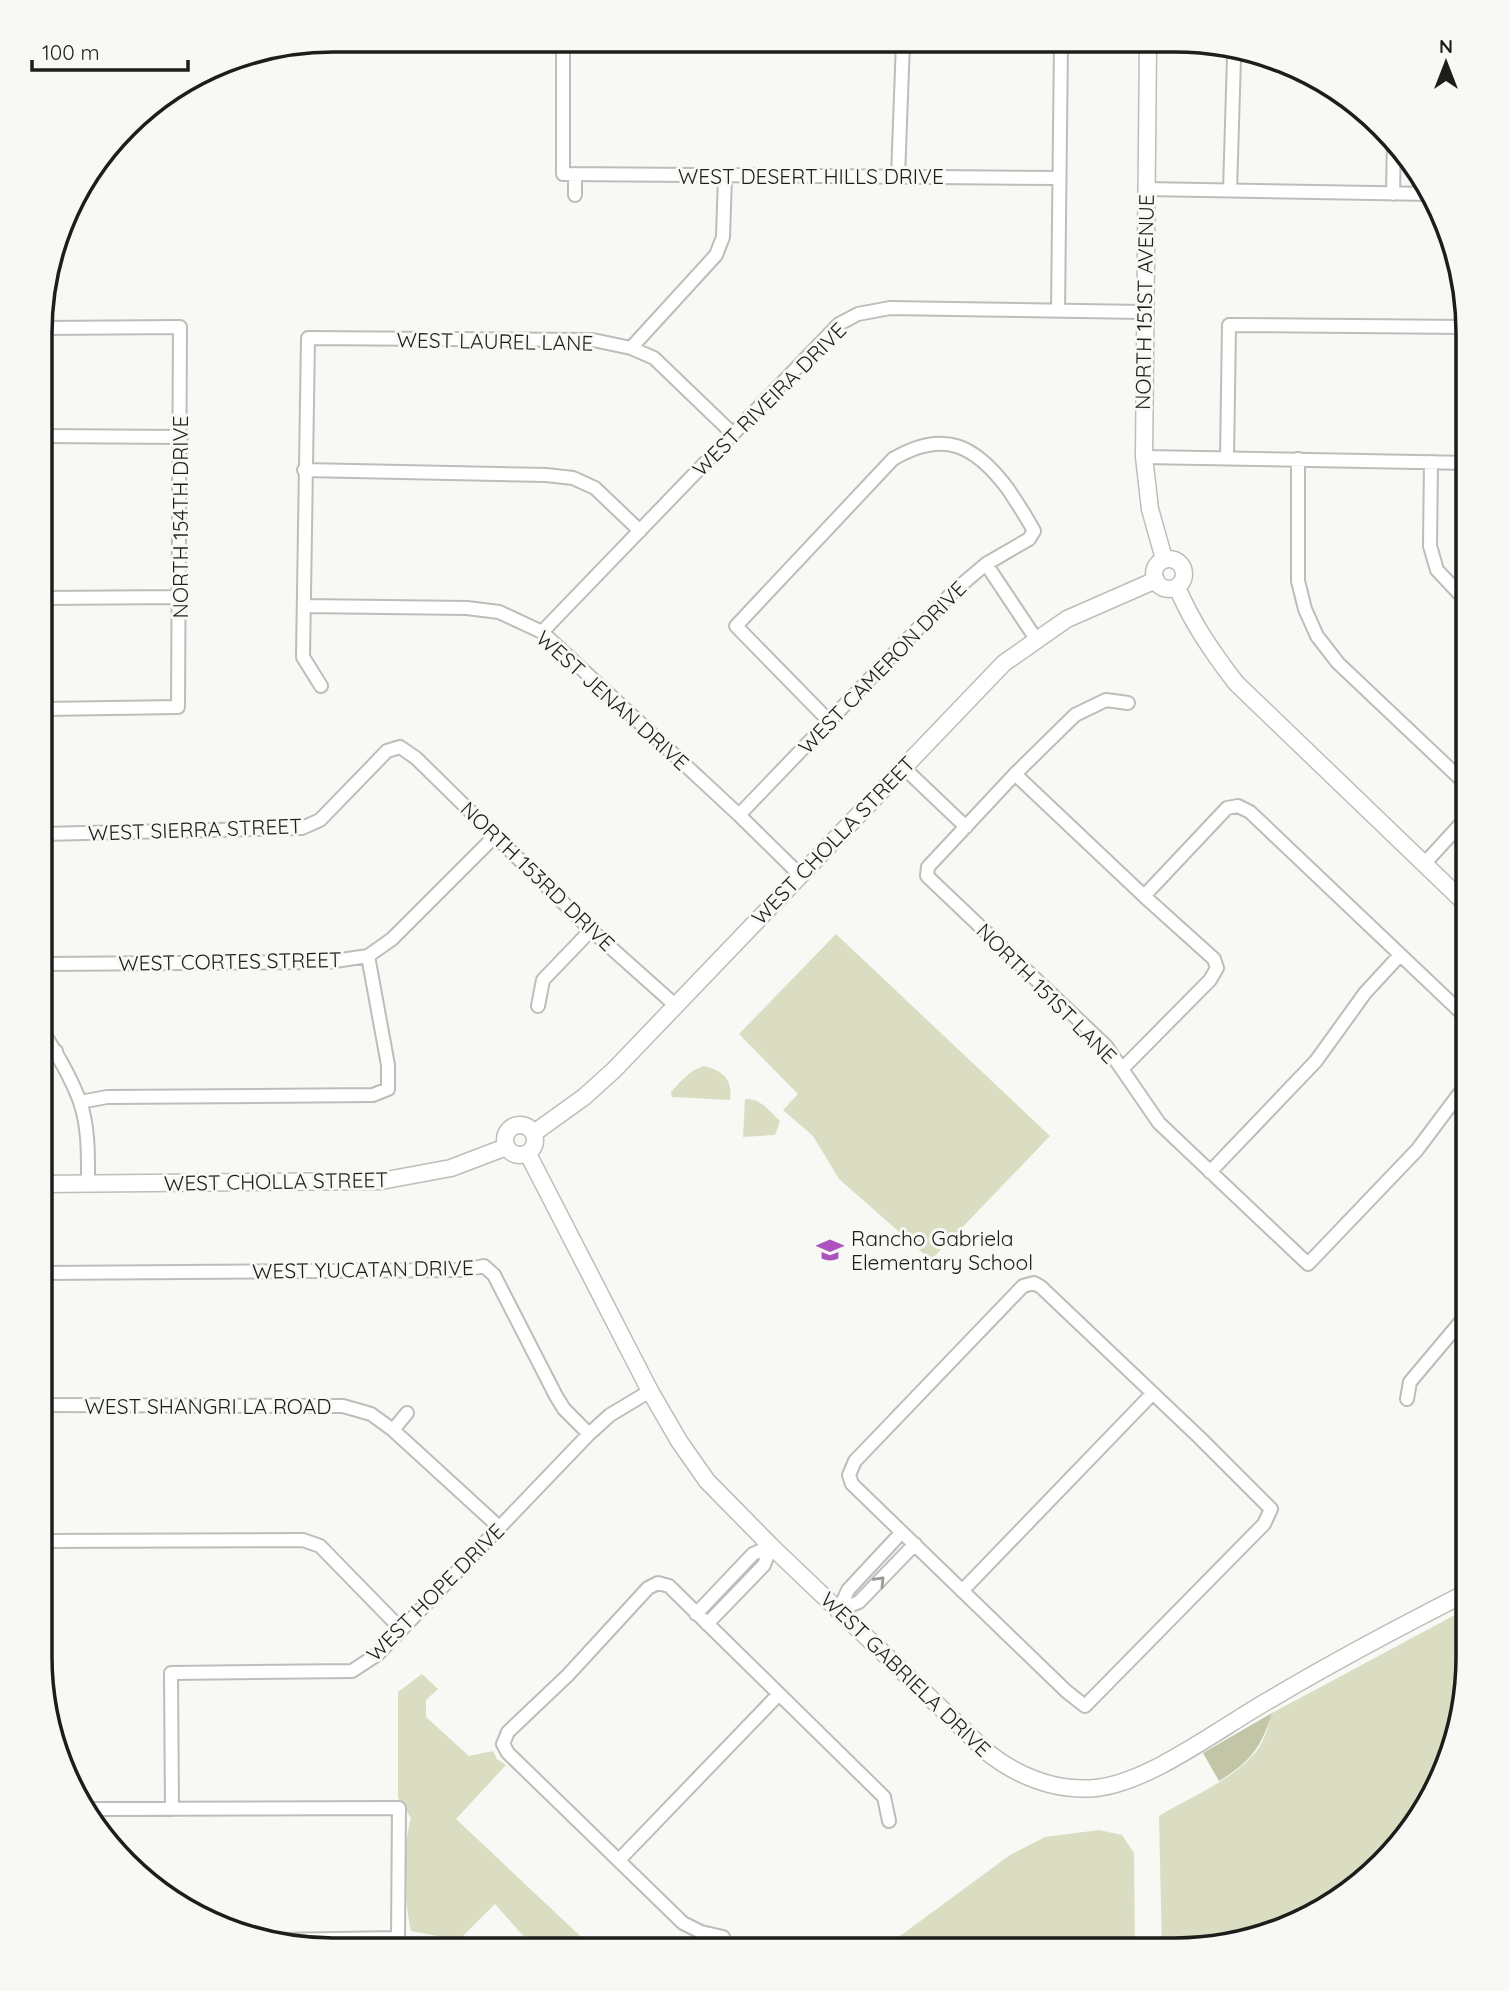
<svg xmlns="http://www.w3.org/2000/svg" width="1509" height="1991" font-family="Quicksand,sans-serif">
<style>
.green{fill:#dbddc2}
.forest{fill:#c3c5a7}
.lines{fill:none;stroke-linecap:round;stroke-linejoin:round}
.minor-casing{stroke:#bdbdb9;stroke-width:16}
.tertiary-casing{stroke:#bdbdb9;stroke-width:19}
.minor{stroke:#fff;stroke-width:12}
.tertiary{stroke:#fff;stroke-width:16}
.oneway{stroke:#999998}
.labels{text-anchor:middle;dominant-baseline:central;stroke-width:6;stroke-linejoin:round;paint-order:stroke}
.street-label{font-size:21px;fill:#1d1d1b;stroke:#f8f8f4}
.poi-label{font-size:21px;fill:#1d1d1b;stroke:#f8f8f4;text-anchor:start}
.rim{fill:none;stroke:#1d1d1b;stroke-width:3.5}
</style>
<rect width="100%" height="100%" fill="#f8f8f4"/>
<!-- green -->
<path class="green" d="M 836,934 L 1050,1136 L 931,1260 L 839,1179 L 813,1136 L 783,1110 L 798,1094 L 739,1034 Z
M 704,1066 C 724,1071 733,1080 730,1100 L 672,1097 L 671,1092 C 681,1081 690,1070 704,1066 Z
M 745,1099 C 761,1098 769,1111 780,1121 L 775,1135 L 743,1137 Z
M 1468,1608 L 1468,1677 L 1453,1752 L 1420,1820 L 1369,1878 L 1306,1920 L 1176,1951 L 1162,1951 L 1159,1816 C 1190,1797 1231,1781 1255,1753 C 1264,1743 1268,1726 1272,1713 Z
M 422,1674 L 438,1689 L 426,1700 L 426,1717 L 469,1756 L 493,1751 L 497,1759 L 506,1765 L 456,1819 L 594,1949 L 535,1949 L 495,1904 L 459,1940 L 411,1931 C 404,1898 402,1850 411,1818 L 398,1798 L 398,1692 Z
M 1099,1830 L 1122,1835 L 1134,1853 L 1135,1951 L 881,1950 L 1010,1855 L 1045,1837 Z"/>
<!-- forest -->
<path class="forest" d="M 1272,1713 C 1261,1748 1251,1761 1219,1781 L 1203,1753 Z"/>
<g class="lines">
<!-- minor casing -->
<g class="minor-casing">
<path id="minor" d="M 563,41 L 563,174 L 1059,178
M 575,174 L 575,195
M 898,177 L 903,42
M 1145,189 L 1432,194
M 1230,190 L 1234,58 L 1238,52
M 1393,194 L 1394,139
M 1058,311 L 1061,42
M 631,348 L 716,255 L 723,237 L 725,176
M 43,436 L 181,437
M 1144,457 L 1469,463
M 1227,458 L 1229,325 L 1467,327
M 1298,459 L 1298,581 L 1305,609 L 1317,636 L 1338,663 L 1469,787
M 1431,462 L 1430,546 L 1437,570 L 1469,604
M 304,470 L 546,475 L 573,478 L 595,488 L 640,531
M 986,564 L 1036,639
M 42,598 L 179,597
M 304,606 L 467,608 L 499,612 L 542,632 L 739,815 L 800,875
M 542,632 L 839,324 L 858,314 L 890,308 L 1144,312
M 321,686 L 303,657 L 308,338 L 593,340 L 631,348 L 654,358 L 732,433
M 1128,703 L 1106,700 L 1075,715 L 1015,774 L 928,867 L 927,876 L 1106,1046 L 1159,1123 L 1308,1264 L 1417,1150 L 1468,1082
M 42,709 L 178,707 L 180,327 L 43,328
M 903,767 L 966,827
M 1015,774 L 1144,896 L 1214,959 L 1217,968 L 1210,980 L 1122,1069
M 739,815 L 954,591 L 986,564 L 1029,539 L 1034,531 C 1026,516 1017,503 1008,489 C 975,445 944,429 893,459 L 736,626 L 829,721
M 42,834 L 302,828 L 320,820 L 387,751 L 400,747 L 416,758 L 591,930 L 675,1005
M 1424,864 L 1469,815
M 1144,896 L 1227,808 L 1238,806 L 1250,812 L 1468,1019
M 42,964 L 328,962 L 368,956 L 392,939 L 495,836
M 538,1006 L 543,980 L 591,930
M 1457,1008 L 1468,995
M 41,1029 C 56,1052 71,1077 80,1102 C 89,1128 88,1157 88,1184
M 41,1060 L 56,1051
M 80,1102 L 107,1097 L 373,1095 L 388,1089 L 388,1065 L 368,956
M 1210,1172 L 1316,1061 L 1365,993 L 1400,955
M 41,1273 L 464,1270 L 484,1266 L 494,1275 L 556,1396 L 564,1409 L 589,1434
M 1034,1283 L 1041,1287 L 1200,1438 L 1271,1509 L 1264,1524 L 1085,1706 L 1066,1691 L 852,1484 L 849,1475 L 855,1461 L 1023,1286 Z
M 1407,1399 L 1410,1382 L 1468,1313
M 41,1405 L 343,1406 L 371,1414 L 393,1430 L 499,1527
M 393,1430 L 407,1413
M 40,1541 L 303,1540 L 320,1546 L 401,1629
M 962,1591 L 1153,1393
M 839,1610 L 859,1602 L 915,1544
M 839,1610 L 848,1590 L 902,1532
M 696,1614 L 753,1554 L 771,1546
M 707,1624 L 764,1565 L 771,1546
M 85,1809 L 399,1808 L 398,1938 L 274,1940
M 172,1809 L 171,1673 L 352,1671 L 378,1654 L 589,1434 L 610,1415 L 650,1391
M 619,1860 L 778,1695
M 723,1937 L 701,1932 L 683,1923 L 508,1753 L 503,1744 L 508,1732 L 568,1675 L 648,1588 L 658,1583 L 669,1586 L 884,1797 L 889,1821"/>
</g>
<!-- tertiary casing -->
<g class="tertiary-casing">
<path id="tertiary" d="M 1148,43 L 1144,457 L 1150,509 L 1164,559
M1154 574a15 15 0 1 1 30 0a15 15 0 1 1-30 0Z
M 1177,587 C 1192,623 1213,653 1236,683 L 1468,906
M505 1140a15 15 0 1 1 30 0a15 15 0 1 1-30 0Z
M 534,1133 L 584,1097 L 614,1070 L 1004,663 L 1067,619 L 1156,580
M 528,1154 L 650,1391 L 679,1441 L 707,1481 L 771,1546 L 987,1752 C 1017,1776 1056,1792 1096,1788 C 1151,1782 1221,1727 1271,1699 C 1335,1661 1401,1626 1468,1592
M 41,1184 L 381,1181 L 451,1168 L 506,1147"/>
</g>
<!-- minor -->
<use href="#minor" class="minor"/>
<!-- tertiary -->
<use href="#tertiary" class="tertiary"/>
</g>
<!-- one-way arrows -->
<defs><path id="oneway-chevron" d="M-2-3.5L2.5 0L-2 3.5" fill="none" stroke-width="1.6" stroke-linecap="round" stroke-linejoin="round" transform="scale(1.75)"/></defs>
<use class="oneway" href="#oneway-chevron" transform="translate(880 1581) rotate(-46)"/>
<!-- icons -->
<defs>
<g id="school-bare" transform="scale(2.1)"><path d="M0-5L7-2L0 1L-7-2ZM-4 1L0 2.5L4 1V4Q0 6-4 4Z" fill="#ac53bf" stroke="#f8f8f4" stroke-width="2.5" paint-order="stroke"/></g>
</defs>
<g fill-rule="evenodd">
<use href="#school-bare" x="830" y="1250"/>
</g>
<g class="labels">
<!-- street labels -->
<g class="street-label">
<text x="811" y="176">WEST DESERT HILLS DRIVE</text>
<text transform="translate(1144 302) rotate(-89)">NORTH 151ST AVENUE</text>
<text transform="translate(495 341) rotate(1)">WEST LAUREL LANE</text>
<text transform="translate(769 399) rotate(-45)">WEST RIVEIRA DRIVE</text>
<text transform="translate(180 517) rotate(-90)">NORTH 154TH DRIVE</text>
<text transform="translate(882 667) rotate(-46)">WEST CAMERON DRIVE</text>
<text transform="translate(613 700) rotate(42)">WEST JENAN DRIVE</text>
<text transform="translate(195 829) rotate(-2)">WEST SIERRA STREET</text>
<text transform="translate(833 840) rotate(-46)">WEST CHOLLA STREET</text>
<text transform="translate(538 876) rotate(44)">NORTH 153RD DRIVE</text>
<text transform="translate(230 961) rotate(-1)">WEST CORTES STREET</text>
<text transform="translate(1047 993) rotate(45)">NORTH 151ST LANE</text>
<text transform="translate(276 1181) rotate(-1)">WEST CHOLLA STREET</text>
<text transform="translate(363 1269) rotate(-1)">WEST YUCATAN DRIVE</text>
<text x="208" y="1406">WEST SHANGRI LA ROAD</text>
<text transform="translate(435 1592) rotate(-45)">WEST HOPE DRIVE</text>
<text transform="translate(906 1674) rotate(44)">WEST GABRIELA DRIVE</text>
</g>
<!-- poi labels -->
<g class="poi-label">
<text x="851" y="1238">Rancho Gabriela<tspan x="851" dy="24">Elementary School</tspan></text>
</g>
</g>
<!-- crop -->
<path d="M0 0H1509V1991H0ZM333 52H1175A281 281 0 0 1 1456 333V1657A281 281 0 0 1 1175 1938H333A281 281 0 0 1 52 1657V333A281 281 0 0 1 333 52Z" fill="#f8f8f4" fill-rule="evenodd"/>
<path class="rim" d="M333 52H1175A281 281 0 0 1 1456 333V1657A281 281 0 0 1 1175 1938H333A281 281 0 0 1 52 1657V333A281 281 0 0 1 333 52Z"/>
<!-- north arrow -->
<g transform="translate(1446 63)" stroke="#f8f8f4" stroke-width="5" paint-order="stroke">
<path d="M0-5L12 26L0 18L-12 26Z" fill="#1d1d1b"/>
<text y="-10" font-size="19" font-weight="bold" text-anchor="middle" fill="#1d1d1b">N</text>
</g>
<!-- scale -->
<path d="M32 60v10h156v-10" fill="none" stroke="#1d1d1b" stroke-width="3.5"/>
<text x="42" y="60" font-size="21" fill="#1d1d1b" stroke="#f8f8f4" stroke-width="5" paint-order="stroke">100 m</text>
</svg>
